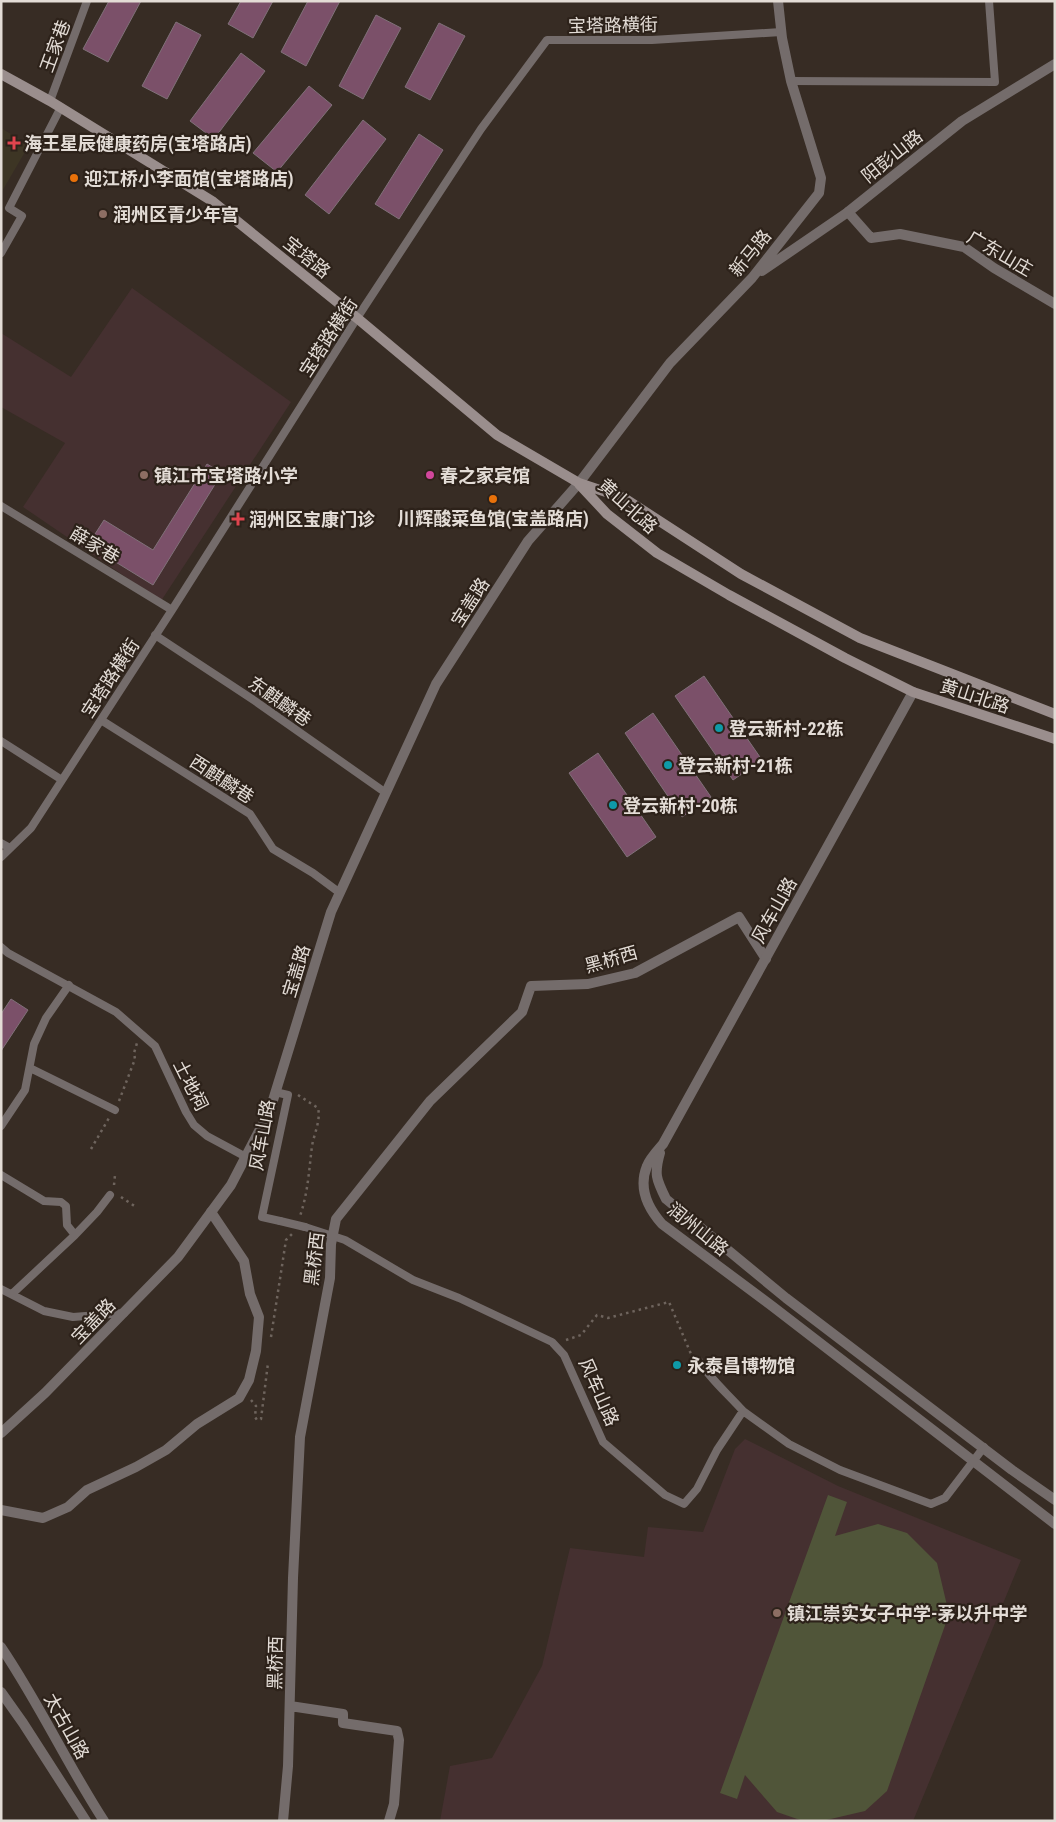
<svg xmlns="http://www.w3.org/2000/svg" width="1056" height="1822" font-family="'Roboto Condensed','Noto Sans SC',sans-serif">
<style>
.commercial{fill:#3d3524}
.education{fill:#453030}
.green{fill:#505539}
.building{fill:#7b5069;stroke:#807179}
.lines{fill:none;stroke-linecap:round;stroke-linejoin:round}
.path{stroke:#6e645d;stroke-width:2.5;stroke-dasharray:2.5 4;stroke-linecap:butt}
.service{stroke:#746c6b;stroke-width:8}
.minor{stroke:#746c6b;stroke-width:10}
.tertiary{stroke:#746c6b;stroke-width:10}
.secondary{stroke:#9a8e8d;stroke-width:10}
.service-bridge{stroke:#746c6b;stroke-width:8}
.health-dot{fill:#e0444e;stroke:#2d221a;stroke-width:2}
.food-dot{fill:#e8710a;stroke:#2d221a;stroke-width:2}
.education-dot{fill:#8d6e63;stroke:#2d221a;stroke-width:2}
.hotel-dot{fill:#d1479c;stroke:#2d221a;stroke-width:2}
.culture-dot{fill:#0f9aa8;stroke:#2d221a;stroke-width:2}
.labels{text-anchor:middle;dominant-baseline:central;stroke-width:4.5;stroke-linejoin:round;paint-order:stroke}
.street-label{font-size:18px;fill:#e3dcd6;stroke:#2d221a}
.poi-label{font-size:18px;font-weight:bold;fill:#e3dcd6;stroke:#2d221a;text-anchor:start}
</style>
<rect width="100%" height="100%" fill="#372c24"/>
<!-- commercial -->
<path class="commercial" d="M 1,128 L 29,145 L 1,193 Z"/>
<!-- education -->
<path class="education" d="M 132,288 L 291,402 L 161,601 L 23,507 L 65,443 L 1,407 L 1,333 L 71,377 Z
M 745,1439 L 838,1486 L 1021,1560 L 913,1821 L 440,1821 L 450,1766 L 492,1758 L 542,1666 L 570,1548 L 644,1557 L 648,1527 L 703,1532 L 735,1449 Z"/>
<!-- green -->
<path class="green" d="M 828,1495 L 847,1502 L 835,1536 L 878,1524 L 907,1533 L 937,1563 L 949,1614 L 887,1791 L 865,1811 L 822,1821 L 803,1821 L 777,1812 L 745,1775 L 737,1799 L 720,1793 Z"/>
<!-- building -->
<path class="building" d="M 109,1 L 141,1 L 108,62 L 83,49 Z
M 241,1 L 273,1 L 253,38 L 228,24 Z
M 308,1 L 340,1 L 306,66 L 281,52 Z
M 376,15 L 401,28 L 363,99 L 339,86 Z
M 176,22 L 201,35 L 167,99 L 142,86 Z
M 439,23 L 465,36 L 430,100 L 405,87 Z
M 241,53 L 265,71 L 214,139 L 190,121 Z
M 309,86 L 332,105 L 277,172 L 253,153 Z
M 363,120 L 386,139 L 329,214 L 305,195 Z
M 419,134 L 443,150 L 399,219 L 375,204 Z
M 207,464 L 222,473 L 153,585 L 88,545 L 104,520 L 153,550 Z
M 704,676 L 762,760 L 733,780 L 675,696 Z
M 653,713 L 711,797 L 682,817 L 625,733 Z
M 598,753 L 656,837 L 627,857 L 569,773 Z
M 11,999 L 28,1010 L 1,1051 L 1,1014 Z"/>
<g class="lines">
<!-- path -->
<path class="path" d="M 298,1095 L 318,1108 C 321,1120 314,1134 312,1146 C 309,1170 308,1193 300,1216
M 119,1101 L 135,1059 L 134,1053 L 137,1043
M 91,1149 L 109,1118
M 114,1185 L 115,1175
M 121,1197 L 136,1207
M 271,1337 L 286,1240 L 292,1234
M 566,1340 L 581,1335 L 597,1315 L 608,1318 L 669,1302 L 691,1354
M 251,1400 L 256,1406 L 255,1417 L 257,1420 L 261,1419 L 268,1363"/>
<!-- service -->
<path class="service" d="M 791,81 L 995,82 L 989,1
M 50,101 L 87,1
M 1,253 L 22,216 L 9,208 L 61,107
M 1,506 L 172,610
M 155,635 L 255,701 L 386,793
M 101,720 L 250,814 L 273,849 L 313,873 L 340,893
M 1,741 L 62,780
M 1,843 L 10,848
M 1,857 L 31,828 L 172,610 L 357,318 L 481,129 L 547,40 L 652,40 L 781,32
M 1,947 L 8,953 L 116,1012 L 155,1046 L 186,1112 L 194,1125 L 207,1136 L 246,1157
M 30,1068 L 115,1110
M 275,1092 L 288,1095 L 262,1217 L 280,1221
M 1,1126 L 25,1090 L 34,1044 L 46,1018 L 69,985
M 1,1175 L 44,1201 L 61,1202 L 66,1206 L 67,1225 L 75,1235
M 305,1227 L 345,1240 L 413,1280 L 459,1298 L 552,1342 L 564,1355 L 603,1442 L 665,1495 L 684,1504 L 697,1489 L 717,1450 L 743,1411 L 789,1444 L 840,1470 L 931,1504 L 945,1498 L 984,1447
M 1,1289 L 44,1311 L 73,1317 L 124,1313
M 12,1294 L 75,1235 L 97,1212 L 110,1195
M 699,1361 C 711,1380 728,1394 743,1411"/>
<!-- minor -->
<path class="minor" d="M 848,212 L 871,238 L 900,234 L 964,247 L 994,268 L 1055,304
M 1,1510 L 43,1518 L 68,1507 L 87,1490 L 136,1467 L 166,1450 L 197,1424 L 239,1398 L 249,1380 L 256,1351 L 259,1317 L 250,1294 L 244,1261 L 211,1212
M 290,1706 L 343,1714 L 343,1723 L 397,1731 L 399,1740 L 394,1804 L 389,1821
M 283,1821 L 288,1766 L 293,1578 L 300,1437 L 330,1278 L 331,1244 L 336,1219 L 430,1101 L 522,1012 L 531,986 L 588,984 L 635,973 L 739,917 L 766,959"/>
<!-- tertiary -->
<path class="tertiary" d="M 762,271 L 848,212 L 962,121 L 1055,64
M 913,692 L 663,1144 C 658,1150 650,1158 647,1166 C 638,1188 647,1207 662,1224 L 772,1306 L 1055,1524
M 660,1153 C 654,1174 656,1179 666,1199 L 786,1298 L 1012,1470 L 1055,1500
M 1,1433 L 45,1393 L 178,1257 L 231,1185 L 270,1110 L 331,912 L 436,684 L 528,541 L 579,483 L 670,363 L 752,278 L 819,193 L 821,178 L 791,81 L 782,38 L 778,1
M 1,1647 C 39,1703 67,1764 104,1821
M 1,1692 L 23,1723 L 86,1821"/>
<!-- secondary -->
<path class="secondary" d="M 1,74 L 50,101 L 212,201 L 357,318 L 497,435 L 579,483 L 624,498 L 741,574 L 860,638 L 1055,714
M 579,484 L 607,514 L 657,553 L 729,595 L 845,658 L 913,692 L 1055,739"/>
<!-- service-bridge -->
<path class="service-bridge" d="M 280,1221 L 305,1227"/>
</g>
<!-- markers -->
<g class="health-dot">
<path d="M11.5 135.5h5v5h5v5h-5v5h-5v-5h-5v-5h5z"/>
<path d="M235.5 511.5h5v5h5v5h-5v5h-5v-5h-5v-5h5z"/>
</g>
<g class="food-dot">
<circle cx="74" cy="178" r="5"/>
<circle cx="493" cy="499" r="5"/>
</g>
<g class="education-dot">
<circle cx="103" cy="214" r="5"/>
<circle cx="144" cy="475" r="5"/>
<circle cx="777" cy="1613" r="5"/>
</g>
<circle class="hotel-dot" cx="430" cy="475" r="5"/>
<g class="culture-dot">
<circle cx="719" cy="728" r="5"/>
<circle cx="668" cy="765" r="5"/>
<circle cx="613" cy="805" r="5"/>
<circle cx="677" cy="1365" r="5"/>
</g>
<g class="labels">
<!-- street labels -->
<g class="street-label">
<text transform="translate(613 25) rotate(-1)">宝塔路横街</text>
<text transform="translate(55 46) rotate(-70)">王家巷</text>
<text transform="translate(892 156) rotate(-39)">阳彭山路</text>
<text transform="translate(750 253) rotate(-51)">新马路</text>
<text transform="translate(1000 253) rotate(30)">广东山庄</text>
<text transform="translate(307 257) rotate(39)">宝塔路</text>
<text transform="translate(328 337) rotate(-57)">宝塔路横街</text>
<text transform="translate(628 506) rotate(42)">黄山北路</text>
<text transform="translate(95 545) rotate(31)">薛家巷</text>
<text transform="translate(470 602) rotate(-57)">宝盖路</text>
<text transform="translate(110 678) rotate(-57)">宝塔路横街</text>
<text transform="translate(975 696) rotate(18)">黄山北路</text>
<text transform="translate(280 701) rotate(35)">东麒麟巷</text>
<text transform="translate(222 779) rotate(33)">西麒麟巷</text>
<text transform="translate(774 910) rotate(-61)">风车山路</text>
<text transform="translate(611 959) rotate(-16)">黑桥西</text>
<text transform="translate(296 971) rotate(-73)">宝盖路</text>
<text transform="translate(191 1085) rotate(63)">土地祠</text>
<text transform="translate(262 1135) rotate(-80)">风车山路</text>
<text transform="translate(698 1229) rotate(39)">润州山路</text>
<text transform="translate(314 1259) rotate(-83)">黑桥西</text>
<text transform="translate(93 1321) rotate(-46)">宝盖路</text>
<text transform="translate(599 1392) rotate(66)">风车山路</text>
<text transform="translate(275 1663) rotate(-89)">黑桥西</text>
<text transform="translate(67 1726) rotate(61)">太古山路</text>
</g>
<!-- poi labels -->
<g class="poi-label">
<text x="24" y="143">海王星辰健康药房(宝塔路店)</text>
<text x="84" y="178">迎江桥小李面馆(宝塔路店)</text>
<text x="113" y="214">润州区青少年宫</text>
<text x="154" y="475">镇江市宝塔路小学</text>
<text x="440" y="475">春之家宾馆</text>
<text x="493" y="518" text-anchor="middle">川辉酸菜鱼馆(宝盖路店)</text>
<text x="249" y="519">润州区宝康门诊</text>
<text x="729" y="728">登云新村-22栋</text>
<text x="678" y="765">登云新村-21栋</text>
<text x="623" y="805">登云新村-20栋</text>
<text x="687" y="1365">永泰昌博物馆</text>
<text x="787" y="1613">镇江崇实女子中学-茅以升中学</text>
</g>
</g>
<!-- border -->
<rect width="1056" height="1822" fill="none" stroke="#e3dcd6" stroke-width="5"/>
</svg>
